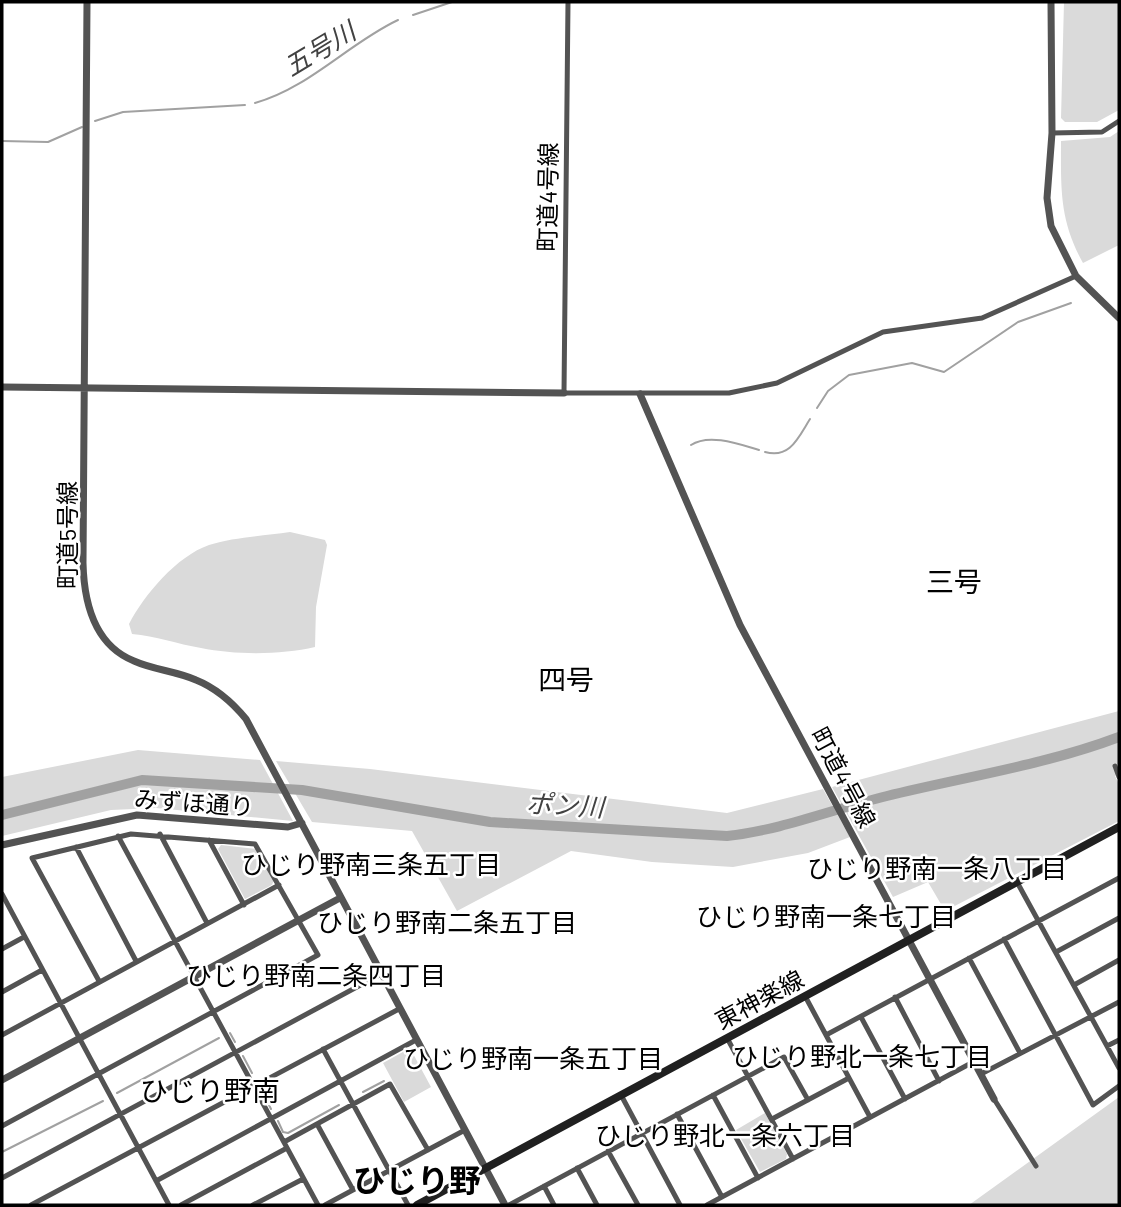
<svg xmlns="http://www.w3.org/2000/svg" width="1121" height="1207" font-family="Barlow,'Noto Sans JP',sans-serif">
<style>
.green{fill:#dadada}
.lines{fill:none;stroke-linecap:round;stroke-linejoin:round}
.stream{stroke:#a1a1a1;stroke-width:2}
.river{stroke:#a1a1a1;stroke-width:10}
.minor{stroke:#535353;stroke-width:5}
.tertiary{stroke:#535353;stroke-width:7}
.secondary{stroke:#202020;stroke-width:8}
.labels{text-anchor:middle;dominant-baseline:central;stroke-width:5;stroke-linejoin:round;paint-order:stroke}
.street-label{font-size:24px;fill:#000;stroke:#fff}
.water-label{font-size:26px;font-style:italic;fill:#424242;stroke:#fff}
.neighbourhood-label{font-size:26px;fill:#000;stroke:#fff}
.quarter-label{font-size:28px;fill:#000;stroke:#fff}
.district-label{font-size:32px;font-weight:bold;fill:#000;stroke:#fff}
</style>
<rect width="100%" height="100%" fill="#fff"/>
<!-- green -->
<path class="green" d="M 1064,2 L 1119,2 L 1119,110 L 1097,122 L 1065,122 L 1061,118 Z
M 1119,131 L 1119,245 L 1083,263 C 1059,220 1061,188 1061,141 L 1110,137 Z
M 290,532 L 325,540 L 327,545 L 316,607 L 315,647 C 281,655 235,655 201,648 C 177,644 156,636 132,634 L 129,624 C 144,595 177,556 209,545 C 234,537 264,536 290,532 Z
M 1119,711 L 1119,773 L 1115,776 L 1119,784 L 1119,821 L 945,911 L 928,882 L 893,897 L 832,787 Z
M 138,750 L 260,760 L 293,821 L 156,808 L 111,810 L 2,836 L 2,777 Z
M 276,761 L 370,769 L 727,813 L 823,789 L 850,837 L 808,853 L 733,867 L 652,862 L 571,851 L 457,911 L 412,831 L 312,822 Z
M 221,845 L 256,849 L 274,880 L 272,885 L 245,899 L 218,849 Z
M 410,1048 L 431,1087 L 404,1102 L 383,1063 Z
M 1119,1097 L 1119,1205 L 969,1205 Z
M 765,1113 L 787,1154 L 786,1159 L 760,1172 L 736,1130 Z"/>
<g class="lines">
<!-- stream -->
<path class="stream" d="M 413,15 L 452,2
M 255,103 C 309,88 349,43 398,20
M 95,121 L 123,112 L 245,105
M 2,141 L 48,142 L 82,127
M 817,408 L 828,391 L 849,375 L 912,363 L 944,372 L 1018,322 L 1071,303
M 691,445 C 709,433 739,444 759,450
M 765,452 C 790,459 798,438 810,419
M 230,1033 L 235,1042
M 243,1056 L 252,1073
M 363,1092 L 384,1081
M 117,1093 L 219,1038
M 264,1095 L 271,1109
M 278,1121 L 283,1132 L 288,1133 L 339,1105
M 2,1152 L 103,1101"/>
<!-- river -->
<path class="river" d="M 2,815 L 142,780 L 302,790 L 490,822 L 727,836 C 782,830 833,809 887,796 C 964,777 1045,765 1119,737"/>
<!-- minor -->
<path class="minor" d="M 568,2 L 564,393 L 729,393 L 777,383 L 883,332 L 982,318 L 1076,276
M 1052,133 L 1102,132 L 1119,121
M 1115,766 L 1119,777
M 160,834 L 207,923
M 118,836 L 318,1205
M 209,840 L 244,905
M 76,847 L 136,961
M 1017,882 L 1119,1068
M 2,894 L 169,1205
M 1004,939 L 1093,1105 L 1119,1086
M 2,949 L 24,937
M 1056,952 L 1119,918
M 969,958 L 1020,1053
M 1074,985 L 1119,960
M 2,992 L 42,970
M 805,996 L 870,1117
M 895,997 L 939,1081
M 861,1017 L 905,1099
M 2,1035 L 279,885
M 826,1035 L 1119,878
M 727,1038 L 793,1159
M 1107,1046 L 1119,1040
M 323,1049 L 408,1205
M 981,1074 L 1119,1002
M 621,1095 L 680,1205
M 713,1095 L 758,1178
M 994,1099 L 1036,1166
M 677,1114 L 722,1197
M 772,1119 L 849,1078
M 317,1124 L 353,1190
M 2,1126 L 318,955 L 255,844 L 131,834 L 32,858 L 99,981
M 284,1142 L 390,1084 L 428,1150
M 608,1151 L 638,1205
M 577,1168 L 597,1205
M 2,1178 L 381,974
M 156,1181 L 416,1040
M 544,1186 L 554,1205
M 31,1205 L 399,1009
M 181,1205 L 287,1148
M 253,1205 L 303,1179
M 325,1205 L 465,1130
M 509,1205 L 784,1057 L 808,1100
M 707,1205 L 975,1061"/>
<!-- tertiary -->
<path class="tertiary" d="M 87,2 L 83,563 C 84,602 94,645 134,661 C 154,670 176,671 196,680 C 216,688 232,702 246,719 L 505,1205
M 1051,2 L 1052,133 L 1047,198 L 1051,226 L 1076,276 L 1119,318
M 2,387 L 564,393
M 640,394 L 740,625 L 994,1099
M 2,845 L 137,815 L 288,827 L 302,823
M 2,1080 L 340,898"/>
<!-- secondary -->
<path class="secondary" d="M 417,1205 L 1119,827"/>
</g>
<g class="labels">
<!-- street labels -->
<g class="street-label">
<text transform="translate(547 197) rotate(-89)">町道4号線</text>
<text transform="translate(66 535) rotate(-90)">町道5号線</text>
<text transform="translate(844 777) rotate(62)">町道4号線</text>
<text transform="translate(194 802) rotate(4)">みずほ通り</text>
<text transform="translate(759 999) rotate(-28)">東神楽線</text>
</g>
<!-- water labels -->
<g class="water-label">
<text transform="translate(319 48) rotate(-31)">五号川</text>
<text transform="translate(565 804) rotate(3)">ポン川</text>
</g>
<!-- neighbourhood labels -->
<g class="neighbourhood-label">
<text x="371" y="863">ひじり野南三条五丁目</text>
<text x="937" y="867">ひじり野南一条八丁目</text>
<text x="826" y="915">ひじり野南一条七丁目</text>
<text x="447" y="921">ひじり野南二条五丁目</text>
<text x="316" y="974">ひじり野南二条四丁目</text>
<text x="862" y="1055">ひじり野北一条七丁目</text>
<text x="533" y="1057">ひじり野南一条五丁目</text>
<text x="725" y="1134">ひじり野北一条六丁目</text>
</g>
<!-- quarter labels -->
<g class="quarter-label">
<text x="954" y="581">三号</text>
<text x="566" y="679">四号</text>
<text x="210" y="1090">ひじり野南</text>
</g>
<!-- district labels -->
<g class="district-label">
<text x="417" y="1179">ひじり野</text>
</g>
</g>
<!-- border -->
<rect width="1121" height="1207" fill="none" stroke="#000000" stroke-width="7"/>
</svg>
